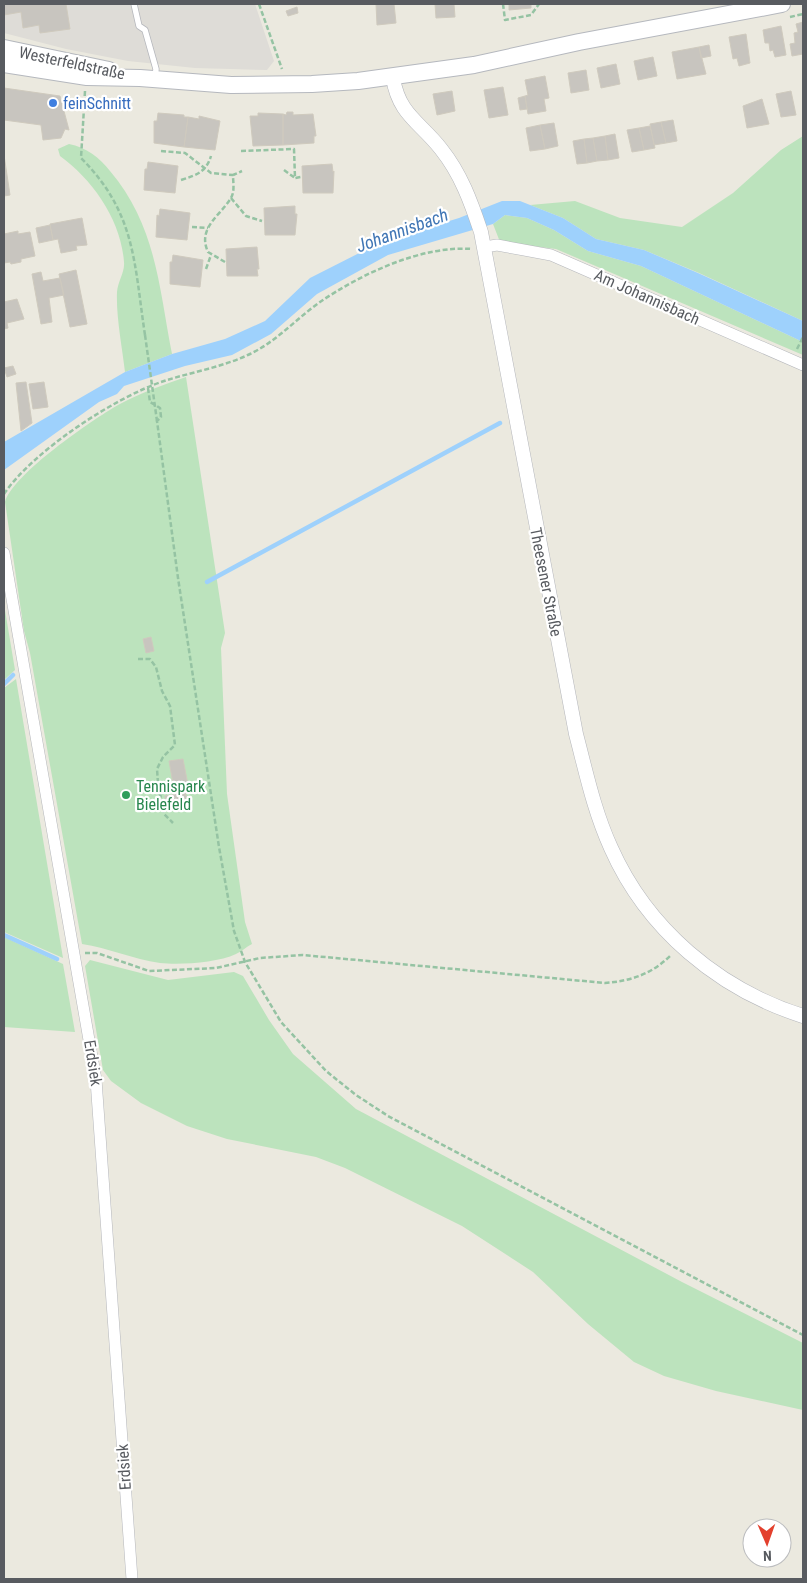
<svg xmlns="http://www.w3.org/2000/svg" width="807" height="1583" font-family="'Roboto Condensed',sans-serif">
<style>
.industrial{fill:#dedcd7}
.green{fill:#bce3bd}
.water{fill:#9ed1fc}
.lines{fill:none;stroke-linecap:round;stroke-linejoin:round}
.stream{stroke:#9ed1fc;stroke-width:4.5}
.building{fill:#c8c5bf;stroke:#cfcabe}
.service-casing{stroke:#b5b7bc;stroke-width:7}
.minor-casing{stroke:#b5b7bc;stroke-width:12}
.tertiary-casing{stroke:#b5b7bc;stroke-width:15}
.secondary-casing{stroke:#b5b8be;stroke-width:18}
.path{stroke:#95c3a3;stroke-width:2.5;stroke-dasharray:5 2.5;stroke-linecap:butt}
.service{stroke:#fff;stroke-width:5.5}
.minor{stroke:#fff;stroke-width:11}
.tertiary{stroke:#fff;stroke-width:14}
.secondary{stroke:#fff;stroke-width:16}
.path-bridge{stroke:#95c3a3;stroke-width:2.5;stroke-dasharray:5 2.5;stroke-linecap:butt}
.shop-dot{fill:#3f7fe0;stroke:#fff;stroke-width:2}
.leisure-dot{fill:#2e9e5b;stroke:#fff;stroke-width:2}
.labels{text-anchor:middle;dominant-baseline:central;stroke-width:4.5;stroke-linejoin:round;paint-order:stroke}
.street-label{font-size:16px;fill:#585b60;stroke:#fff}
.shop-label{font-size:16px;fill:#366cbe;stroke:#fff;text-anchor:start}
.leisure-label{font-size:16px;fill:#27864d;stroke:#fff;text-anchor:start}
.water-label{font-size:18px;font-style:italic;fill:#4076b5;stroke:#fff}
</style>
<rect width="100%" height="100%" fill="#ebe9df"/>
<!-- industrial -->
<path class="industrial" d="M 4,4 L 255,4 L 274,61 L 267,70 L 195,68 L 128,61 L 66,49 L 4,33 Z"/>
<!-- green -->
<path class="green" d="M 803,136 L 803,321 L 699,273 L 644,250 L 596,239 L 563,218 L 530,205 L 575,201 L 620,218 L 682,227 L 733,193 L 781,150 Z
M 69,144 C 86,147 100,158 110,171 C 156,225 159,287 172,354 L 125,372 C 122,346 116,317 117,292 C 118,281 125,272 124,262 C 121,220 93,180 60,156 L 58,149 Z
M 505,215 L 527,218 L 554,230 L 588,251 L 641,266 L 803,342 L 803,355 L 556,249 L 500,242 L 493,224 Z
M 186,377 L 225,633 L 221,648 L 227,794 L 245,922 L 252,944 C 246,947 241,952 236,954 C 217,963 180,965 160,963 C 133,959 108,948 82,944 L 30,653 L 24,631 L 5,502 C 13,474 92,420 118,405 C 140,393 163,385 186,377 Z
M 4,604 L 15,670 L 4,680 Z
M 16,679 L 63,958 L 4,932 L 4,688 Z
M 4,937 L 63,964 L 75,1032 L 4,1027 Z
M 90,960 L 168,980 L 234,972 L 243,976 L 269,1020 L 293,1054 L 356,1109 L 682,1282 L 803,1343 L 803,1410 L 716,1391 L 664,1376 L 634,1362 L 588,1324 L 533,1272 L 462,1226 L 345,1168 L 316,1157 L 227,1139 L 187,1126 L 141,1103 L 111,1081 L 103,1070 L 85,966 Z"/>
<!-- water -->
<path class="water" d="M 502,201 L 520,201 L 563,218 L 596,239 L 644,250 L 698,273 L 803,321 L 803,342 L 641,266 L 588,251 L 554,230 L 527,218 L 505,215 L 493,224 L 388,255 L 317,294 L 271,334 L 232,355 L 185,366 L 124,386 L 117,394 L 99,402 L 4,470 L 4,442 L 125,372 L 172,354 L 225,339 L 265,321 L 310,278 L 381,242 L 459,218 Z"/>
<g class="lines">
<!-- stream -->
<path class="stream" d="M 207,582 L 500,423
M 4,684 L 13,675
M 4,935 L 57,959"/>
</g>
<!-- building -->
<path class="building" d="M 4,4 L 66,4 L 70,29 L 40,33 L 39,25 L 23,28 L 21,12 L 4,15 Z
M 376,4 L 394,4 L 396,23 L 377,25 Z
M 435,4 L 454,4 L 455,17 L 436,18 Z
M 509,4 L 531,4 L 531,8 L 509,10 Z
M 297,7 L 298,13 L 288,16 L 286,11 Z
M 803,22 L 803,54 L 792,56 L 790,44 L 795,43 L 794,33 L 798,32 L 796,24 Z
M 781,26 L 786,55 L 775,57 L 773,50 L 770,51 L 769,43 L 765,43 L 763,30 Z
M 746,34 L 750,63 L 739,66 L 737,58 L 733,59 L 729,37 Z
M 709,45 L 711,56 L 701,58 L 699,47 Z
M 699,47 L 706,74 L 677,79 L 672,52 Z
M 653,57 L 657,76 L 638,80 L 634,61 Z
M 616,64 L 620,84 L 601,88 L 597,68 Z
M 586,70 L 589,90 L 571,93 L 568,73 Z
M 545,76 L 549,98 L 544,99 L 546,111 L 528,114 L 525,96 L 528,95 L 525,80 Z
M 503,87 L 508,115 L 489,118 L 484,90 Z
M 4,88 L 60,96 L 69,130 L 65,129 L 61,138 L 43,140 L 41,125 L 4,120 Z
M 452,91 L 455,111 L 437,115 L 433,94 Z
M 791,91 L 796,115 L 781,117 L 776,94 Z
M 525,96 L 527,109 L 520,110 L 518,98 Z
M 762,99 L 769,124 L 747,128 L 743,106 Z
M 287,112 L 293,112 L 293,115 L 313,114 L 316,136 L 314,136 L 314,143 L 283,145 L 283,114 L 286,115 Z
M 158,113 L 184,115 L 184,117 L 188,117 L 184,147 L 154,143 L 154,121 L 157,121 Z
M 258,113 L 283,114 L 283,145 L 253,146 L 250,116 L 258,116 Z
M 199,116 L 220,121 L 215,150 L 184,147 L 188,117 L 199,119 Z
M 673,120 L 677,141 L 666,143 L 661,122 Z
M 661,122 L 666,143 L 654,145 L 650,124 Z
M 554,123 L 558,146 L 545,149 L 540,125 Z
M 540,125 L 545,149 L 530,151 L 526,128 Z
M 650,126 L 655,148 L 644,150 L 639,128 Z
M 639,128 L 644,150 L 632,152 L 627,130 Z
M 615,134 L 619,158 L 608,160 L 605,136 Z
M 605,136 L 608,160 L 597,161 L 593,138 Z
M 593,138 L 597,161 L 587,163 L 584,139 Z
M 584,139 L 587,163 L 577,164 L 573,141 Z
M 4,155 L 10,195 L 4,196 Z
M 148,162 L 178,166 L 175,193 L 144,190 L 145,169 L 147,169 Z
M 332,164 L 333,172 L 334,171 L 333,193 L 303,193 L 302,166 Z
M 295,206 L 295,214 L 297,214 L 295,235 L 265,235 L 264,208 Z
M 160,209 L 190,213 L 187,240 L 156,237 L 157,215 L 159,216 Z
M 82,218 L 87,245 L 76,246 L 77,250 L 61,253 L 58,239 L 53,240 L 50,224 Z
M 50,225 L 53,240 L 39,243 L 36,228 Z
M 18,231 L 18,234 L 30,232 L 35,256 L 21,259 L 21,262 L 11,264 L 10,262 L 4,263 L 4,234 Z
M 257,247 L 259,269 L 257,269 L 258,276 L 227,276 L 226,249 Z
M 173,255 L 203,260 L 200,287 L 170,284 L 170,262 L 172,262 Z
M 76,270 L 87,324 L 70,327 L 59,274 Z
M 41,272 L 43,281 L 60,278 L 64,295 L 49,298 L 52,322 L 41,324 L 32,274 Z
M 17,299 L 24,319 L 7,323 L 8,328 L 4,329 L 4,302 Z
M 13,366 L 16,374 L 7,377 L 4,368 Z
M 26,382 L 32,423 L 21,431 L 16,383 Z
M 44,382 L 48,407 L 33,409 L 29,384 Z
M 151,637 L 154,651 L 146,653 L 143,639 Z
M 183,759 L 189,790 L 185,791 L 188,803 L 167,807 L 165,796 L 173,795 L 172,790 L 174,789 L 169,761 Z"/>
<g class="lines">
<!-- service casing -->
<g class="service-casing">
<path id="service" d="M 134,4 L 139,26 L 145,30 L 156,69 L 155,79"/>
</g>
<!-- minor casing -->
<g class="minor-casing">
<path id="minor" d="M 485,247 L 497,245 L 551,255 L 803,365
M 4,553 L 96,1080 L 132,1579"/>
</g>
<!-- tertiary casing -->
<g class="tertiary-casing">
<path id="tertiary" d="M 393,78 C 399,115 420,122 441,149 C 461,174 471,202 481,232 L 576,734 C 586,772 594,811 611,848 C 647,929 718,989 803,1016"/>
</g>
<!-- secondary casing -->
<g class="secondary-casing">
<path id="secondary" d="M 4,48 L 109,70
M 4,64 L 87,77 L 140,78 L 231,85 L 312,84 L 358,81 L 474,65 L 579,42 L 782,4"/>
</g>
<!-- path -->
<path class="path" d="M 259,4 L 282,69
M 503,4 L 505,20 L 531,15 L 539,4
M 790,17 L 803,14
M 85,91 L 81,158 C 136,213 134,263 145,335
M 161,151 L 185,153 L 211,173 L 233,175
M 241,151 L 294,149 L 295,178 L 301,177
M 284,170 L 295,178
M 181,180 C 197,175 206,172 211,156
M 231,198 L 246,216 L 262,221
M 192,227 L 208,228
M 225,262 L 208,252 C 197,228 220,216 231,198 C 235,191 233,182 233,175 L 242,171
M 206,269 L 211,255
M 797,349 L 803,337
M 148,388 L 150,402 L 160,408 L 161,417 L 157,421 L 178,578 L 219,847 L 234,931 L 245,962 L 281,1022 L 326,1071 L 356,1095 L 388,1116 L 803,1335
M 4,494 C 32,452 115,397 164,381 C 192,372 223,367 250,354 C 277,341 296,319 320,302 C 361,274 422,245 472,249
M 138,659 L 150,659 L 156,667 L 162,691 L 170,706 L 175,745 L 163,757 L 157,769 L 158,783 L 164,814 L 173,823
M 85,953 L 97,953 L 149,971 L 216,968 L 260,958 L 303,955 L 605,983 C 631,981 652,974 671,955"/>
<!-- service -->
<use href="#service" class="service"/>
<!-- minor -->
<use href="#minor" class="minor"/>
<!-- tertiary -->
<use href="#tertiary" class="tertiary"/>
<!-- secondary -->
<use href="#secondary" class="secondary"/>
<!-- path-bridge -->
<path class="path-bridge" d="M 145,335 L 157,421"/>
</g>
<!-- markers -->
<circle class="shop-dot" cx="53" cy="103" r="5"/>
<circle class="leisure-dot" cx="126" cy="795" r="5"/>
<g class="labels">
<!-- street labels -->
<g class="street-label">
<text transform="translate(72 63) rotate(12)">Westerfeldstraße</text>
<text transform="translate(647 297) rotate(24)">Am Johannisbach</text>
<text transform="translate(546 582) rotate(79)">Theesener Straße</text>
<text transform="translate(93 1063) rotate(81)">Erdsiek</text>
<text transform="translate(124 1467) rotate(-94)">Erdsiek</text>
</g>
<!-- shop labels -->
<g class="shop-label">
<text x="63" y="103">feinSchnitt</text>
</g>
<!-- leisure labels -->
<g class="leisure-label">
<text x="136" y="786">Tennispark<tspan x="136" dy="18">Bielefeld</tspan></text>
</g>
<!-- water labels -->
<g class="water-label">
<text transform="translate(402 230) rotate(-20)">Johannisbach</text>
</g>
</g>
<!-- border -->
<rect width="807" height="1583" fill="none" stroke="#585b60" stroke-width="10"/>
<!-- north arrow -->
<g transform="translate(767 1543) rotate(178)"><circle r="24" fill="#ffffff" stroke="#bcbdbf"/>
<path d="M0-4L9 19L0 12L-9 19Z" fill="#e3402d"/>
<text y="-8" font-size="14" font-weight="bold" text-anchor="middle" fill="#585b60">N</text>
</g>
</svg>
